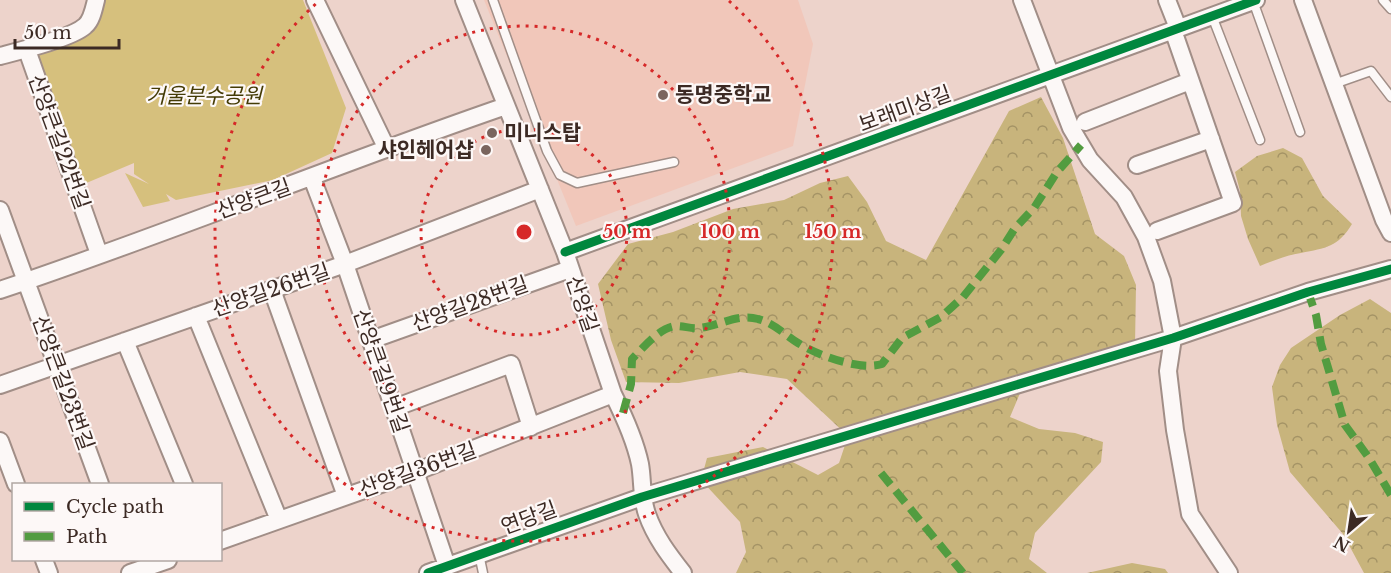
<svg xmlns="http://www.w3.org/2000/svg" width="1391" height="573" font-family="'Libre Baskerville','Noto Sans KR',serif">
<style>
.built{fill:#f1c7ba}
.green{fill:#d6c07d}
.forest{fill:url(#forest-crowns)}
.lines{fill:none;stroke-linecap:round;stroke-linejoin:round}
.service-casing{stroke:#a18e87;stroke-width:11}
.minor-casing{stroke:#a18e87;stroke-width:20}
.service{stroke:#fcf8f7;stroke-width:8}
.minor{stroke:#fcf8f7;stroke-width:16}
.quiet{stroke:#529c40;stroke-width:8;stroke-dasharray:15 8;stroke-linecap:butt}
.cycleway-casing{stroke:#fdf8f7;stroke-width:13}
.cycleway{stroke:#00873e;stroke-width:9}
.ring{fill:none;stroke:#d62828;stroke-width:3;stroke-dasharray:3 6}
.poi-dot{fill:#7a655e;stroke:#fdf8f7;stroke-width:2}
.labels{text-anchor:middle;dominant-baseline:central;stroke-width:4.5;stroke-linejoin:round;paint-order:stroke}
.poi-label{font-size:21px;font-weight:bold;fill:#3c2a24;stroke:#fdf8f7;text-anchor:start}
.park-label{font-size:21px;font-style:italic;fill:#443b05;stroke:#fdf8f7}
.street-label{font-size:21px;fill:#3c2a24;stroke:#fdf8f7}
.centre{fill:#d62828;stroke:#fdf8f7;stroke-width:3}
.ring-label{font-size:18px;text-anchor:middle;font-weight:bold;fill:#d62828;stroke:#fdf8f7;stroke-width:4.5;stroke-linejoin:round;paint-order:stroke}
</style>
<defs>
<pattern id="forest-crowns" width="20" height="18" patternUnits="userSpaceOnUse" patternTransform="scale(1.5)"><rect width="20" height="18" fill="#c8b47c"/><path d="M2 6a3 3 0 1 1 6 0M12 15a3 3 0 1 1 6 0" fill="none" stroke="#a49365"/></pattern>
</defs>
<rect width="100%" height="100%" fill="#edd3cb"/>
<!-- built -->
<path class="built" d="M 484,0 L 798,0 L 813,44 L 793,146 L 576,226 Z"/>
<!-- green -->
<path class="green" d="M 88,0 L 303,0 L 346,108 L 332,153 L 273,180 L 176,200 L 166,194 L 170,201 L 143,207 L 125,173 L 149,184 L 134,174 L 134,163 L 84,184 L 31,49 L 80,22 Z"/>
<!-- forest -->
<path class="forest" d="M 1041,97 L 1063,138 L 1095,234 L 1124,256 L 1136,285 L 1135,346 L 1028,374 L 1010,417 L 1039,429 L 1075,433 L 1103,442 L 1101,462 L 1035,533 L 1029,559 L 1047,573 L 736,573 L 746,552 L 740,522 L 701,480 L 707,458 L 763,447 L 818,475 L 839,463 L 848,436 L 787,379 L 740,372 L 679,383 L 626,382 L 611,340 L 598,284 L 628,244 L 673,232 L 733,209 L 784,200 L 820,183 L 848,176 L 867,202 L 886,241 L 926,260 L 1009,111 Z
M 1283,148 L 1302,158 L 1323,196 L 1352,224 C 1338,247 1326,248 1301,253 C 1287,255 1273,261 1260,266 L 1248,239 L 1241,216 L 1240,191 L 1235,172 L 1257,156 Z
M 1370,299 L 1391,313 L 1391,573 L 1364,573 L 1343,534 L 1290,472 L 1277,425 L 1272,387 L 1280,365 L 1291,348 L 1340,315 Z
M 1132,563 L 1165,569 L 1168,573 L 1087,573 Z"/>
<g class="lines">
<!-- service casing -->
<g class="service-casing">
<path id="service" d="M 493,0 L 547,151 L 560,175 L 577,183 L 674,162
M 1383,0 L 1391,9
M 1253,1 L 1300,132
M 1212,16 L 1260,140
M 1334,84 L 1371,71 L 1391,97
M 479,554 L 483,573"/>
</g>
<!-- minor casing -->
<g class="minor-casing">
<path id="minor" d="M 315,0 L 386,147
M 464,0 L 565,252 L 613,394 C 624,416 635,440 640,464 C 643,481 641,497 647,514 C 655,537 669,555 683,573
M 1022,0 L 1071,128 L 1090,160 L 1124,197 L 1146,237 L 1162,281 L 1173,338 L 1168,371 L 1175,430 L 1190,514 L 1229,573
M 1167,0 L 1178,28
M 1303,0 L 1384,220 L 1391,233
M 27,50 L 99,254
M 0,56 C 19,51 72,38 85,26 C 92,20 94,8 96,0
M 1085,122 L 1190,81
M 1137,165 L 1211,139
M 312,178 L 345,264 L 447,566
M 0,210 L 100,484
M 1157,231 L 1233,203 L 1173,30
M 565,252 L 1256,0
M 0,290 C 170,233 337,164 506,106
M 272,290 L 346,496
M 196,316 L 279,520
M 371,340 L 570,269
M 125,341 L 184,484
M 0,385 L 345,264 L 540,189
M 394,408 L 511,364 L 531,427
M 0,441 L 16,484
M 220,541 L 415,472 L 613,394
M 44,560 L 49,573
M 130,573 L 168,560
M 428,573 L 642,497 L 1173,338 L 1308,292 L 1391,269"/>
</g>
<!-- service -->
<use href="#service" class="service"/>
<!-- minor -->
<use href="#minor" class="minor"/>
<!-- quiet -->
<path class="quiet" d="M 1308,292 L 1316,315 L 1321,344 L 1345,425 L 1369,458 L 1391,495
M 623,413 L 631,384 L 632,359 C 643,348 660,327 676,326 C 684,326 692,329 699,328 C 719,326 738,313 758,319 C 774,323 785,335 798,343 C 817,355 859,371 882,364 L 902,338 L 941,317 L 963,297 L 1001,250 L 1015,228 L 1034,208 L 1057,172 L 1081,145
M 881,473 L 963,573"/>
<!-- cycleway casing -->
<g class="cycleway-casing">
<path id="cycleway" d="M 565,252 L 1256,0
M 428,573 L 642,497 L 1173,338 L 1308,292 L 1391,269"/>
</g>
<!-- cycleway -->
<use href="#cycleway" class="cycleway"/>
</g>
<!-- distance rings -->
<g class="ring">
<circle cx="524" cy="232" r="103"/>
<circle cx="524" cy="232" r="206"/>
<path d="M729 1A309 309 0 1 1 319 1"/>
</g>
<!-- markers -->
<g class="poi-dot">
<circle cx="663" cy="95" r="6"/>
<circle cx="492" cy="133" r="6"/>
<circle cx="486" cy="150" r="6"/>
</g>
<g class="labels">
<!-- poi labels -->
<g class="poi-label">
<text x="675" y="95">동명중학교</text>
<text x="504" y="133">미니스탑</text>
<text x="474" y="150" text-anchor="end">샤인헤어샵</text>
</g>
<!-- park labels -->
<g class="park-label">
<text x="204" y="96">거울분수공원</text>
</g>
<!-- street labels -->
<g class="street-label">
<text transform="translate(905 109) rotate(-20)">보래미상길</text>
<text transform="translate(59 142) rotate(70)">산양큰길22번길</text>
<text transform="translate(254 199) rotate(-20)">산양큰길</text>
<text transform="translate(271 290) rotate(-19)">산양길26번길</text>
<text transform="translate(470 304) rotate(-20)">산양길28번길</text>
<text transform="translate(582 304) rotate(71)">산양길</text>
<text transform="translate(381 371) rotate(71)">산양큰길9번길</text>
<text transform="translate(63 383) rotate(70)">산양큰길23번길</text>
<text transform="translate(418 470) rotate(-20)">산양길36번길</text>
<text transform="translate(529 518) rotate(-20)">연당길</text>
</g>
</g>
<circle cx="524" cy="232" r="9" class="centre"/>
<g class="ring-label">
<text x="627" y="238">50 m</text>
<text x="730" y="238">100 m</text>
<text x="833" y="238">150 m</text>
</g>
<!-- legend -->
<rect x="12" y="483" width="210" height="78" fill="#fdf8f7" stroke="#b0a6a3" stroke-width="1.5"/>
<rect x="24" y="502" width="30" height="9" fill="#00873e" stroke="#b0a6a3" stroke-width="1.5"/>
<text x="66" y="513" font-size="18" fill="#3c2a24">Cycle path</text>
<rect x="24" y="532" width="30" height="9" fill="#529c40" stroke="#b0a6a3" stroke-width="1.5"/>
<text x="66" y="543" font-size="18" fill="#3c2a24">Path</text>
<!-- north arrow -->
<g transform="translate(1349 531) rotate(209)" stroke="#fdf8f7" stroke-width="4.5" paint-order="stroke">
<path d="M0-4.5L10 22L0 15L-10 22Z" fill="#3c2a24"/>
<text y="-9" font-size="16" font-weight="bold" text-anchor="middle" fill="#3c2a24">N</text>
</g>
<!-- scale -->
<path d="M15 39v9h104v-9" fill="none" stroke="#3c2a24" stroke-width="3"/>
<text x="24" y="39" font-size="18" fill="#3c2a24" stroke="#fdf8f7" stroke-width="4.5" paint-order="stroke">50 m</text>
</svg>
